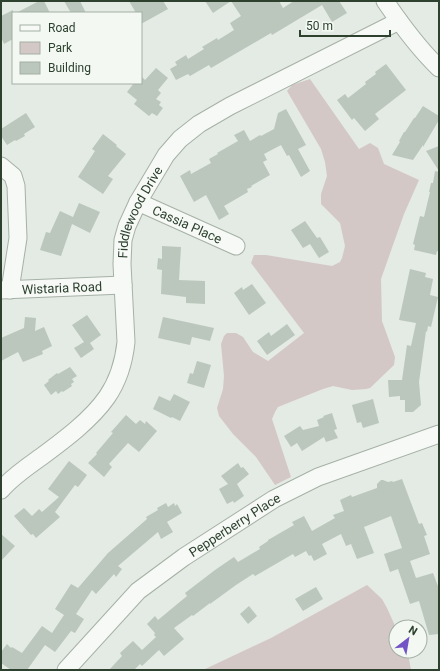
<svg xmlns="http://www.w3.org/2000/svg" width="440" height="671" font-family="Roboto,sans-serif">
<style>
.green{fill:#d4c8c6}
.building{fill:#bbc7bc}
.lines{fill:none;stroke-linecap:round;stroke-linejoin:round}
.minor-casing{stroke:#a6b1a6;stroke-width:19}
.minor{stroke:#f6f9f6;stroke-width:17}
.labels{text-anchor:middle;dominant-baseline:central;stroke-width:4;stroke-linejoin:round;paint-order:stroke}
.street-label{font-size:13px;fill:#2d412e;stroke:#f3f8f3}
</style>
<rect width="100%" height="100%" fill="#e4eae4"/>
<!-- green -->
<path class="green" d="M 310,79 L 359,149 L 370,143 L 378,148 L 384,164 L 419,180 L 404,214 L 381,279 L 382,321 L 395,357 L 394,365 L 370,388 L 366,389 L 352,390 L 333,386 L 323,389 L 278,407 L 275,412 L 272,419 L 291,477 L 275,485 L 256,457 L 233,434 L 219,416 L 217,408 L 223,389 L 224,376 L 221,344 L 224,336 L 227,333 L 236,333 L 243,337 L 253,352 L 268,361 L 304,333 L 251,263 L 254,255 L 266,255 L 332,266 L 340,262 L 342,258 L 345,246 L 340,223 L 321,204 L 321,194 L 327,176 L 325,162 L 321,149 L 287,91 L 292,85 Z
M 367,585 L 382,599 L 387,608 L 396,628 L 396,651 L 406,651 L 409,659 L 411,670 L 203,670 L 271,638 Z"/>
<!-- building -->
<path class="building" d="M 39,1 L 44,1 L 50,13 L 16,13 Z
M 64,1 L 80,1 L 86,13 L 71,13 Z
M 129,1 L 163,1 L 168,9 L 141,24 L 141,13 L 136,13 Z
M 205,1 L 279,1 L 283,8 L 294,1 L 339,1 L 347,13 L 332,22 L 322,5 L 272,35 L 271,33 L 211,68 L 209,65 L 190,76 L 188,74 L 176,80 L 170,69 L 177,65 L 175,62 L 186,55 L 188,59 L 204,49 L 202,47 L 217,38 L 218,40 L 234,30 L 230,23 L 241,16 L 231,1 L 213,13 Z
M 13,10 L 13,39 L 4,44 L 1,37 L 1,16 Z
M 386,64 L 406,90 L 375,114 L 379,119 L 365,131 L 354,118 L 352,120 L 337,100 L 345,94 L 348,98 L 366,84 L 365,82 L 376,74 L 375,72 Z
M 156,68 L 168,78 L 158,90 L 161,93 L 156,99 L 161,102 L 159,105 L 163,108 L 157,116 L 152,113 L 149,116 L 134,104 L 137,100 L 127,92 L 134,83 L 141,83 L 141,76 L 145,80 Z
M 423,106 L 439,116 L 439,120 L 423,147 L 423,145 L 413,160 L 392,155 L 400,142 L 399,141 L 404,132 L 405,132 L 414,118 L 415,118 Z
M 286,109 L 306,145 L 298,149 L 310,171 L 301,177 L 289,155 L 287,156 L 281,145 L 264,154 L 267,160 L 263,162 L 270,175 L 251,186 L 252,187 L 247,189 L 248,192 L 224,206 L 229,214 L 219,220 L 206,195 L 194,202 L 180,176 L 190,170 L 191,174 L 211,163 L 209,159 L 218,154 L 217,153 L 238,141 L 234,135 L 244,130 L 250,141 L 260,135 L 261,136 L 274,129 L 278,113 Z
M 26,113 L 35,127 L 24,134 L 25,136 L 16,141 L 15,140 L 7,145 L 1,136 L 1,129 Z
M 103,134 L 117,145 L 116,146 L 126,154 L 108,176 L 113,179 L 103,194 L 78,177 L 95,151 L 92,149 Z
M 439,146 L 439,171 L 426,151 Z
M 435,171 L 439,172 L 439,252 L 437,251 L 436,255 L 414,250 L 415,245 L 413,244 L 420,216 L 424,217 L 430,192 L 429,192 L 431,183 L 433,183 Z
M 79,203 L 100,212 L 90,233 L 72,224 L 61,256 L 40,250 L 46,232 L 50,233 L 60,211 L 73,217 Z
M 305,221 L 317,238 L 320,237 L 329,252 L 319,258 L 310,244 L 303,248 L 291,230 Z
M 162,246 L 181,247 L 179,280 L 205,281 L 205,304 L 186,303 L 186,297 L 161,294 L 162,270 L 157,269 L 158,258 L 162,259 Z
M 410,269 L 426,273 L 425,277 L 433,279 L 430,295 L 438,297 L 431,327 L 428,326 L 427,332 L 426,331 L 419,382 L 421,405 L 413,412 L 405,412 L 405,400 L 400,400 L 400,396 L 389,397 L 388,380 L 402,380 L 407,345 L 411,346 L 416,323 L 399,320 Z
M 252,284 L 266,303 L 249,315 L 234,293 L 242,287 L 243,290 Z
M 87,315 L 101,335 L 90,343 L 94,349 L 81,358 L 74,348 L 84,342 L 72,325 Z
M 25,317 L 36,318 L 35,331 L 44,327 L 52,346 L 42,351 L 43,354 L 23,362 L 18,352 L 1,361 L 1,338 L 24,328 Z
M 163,317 L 214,328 L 210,341 L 192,337 L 190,345 L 158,338 Z
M 287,324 L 295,335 L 267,355 L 257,341 L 269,332 L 271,336 Z
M 197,361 L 211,365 L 204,388 L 187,383 L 190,373 L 193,374 Z
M 70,367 L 77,376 L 72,379 L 74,382 L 71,384 L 72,386 L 63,392 L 62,391 L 58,394 L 56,391 L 51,395 L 44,385 L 49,381 L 48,380 L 57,373 L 58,374 Z
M 174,394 L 190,402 L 180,421 L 172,417 L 171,418 L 153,409 L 159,396 L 170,401 Z
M 373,399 L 379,423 L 363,428 L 361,422 L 357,423 L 352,405 Z
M 332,413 L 337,429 L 334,430 L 338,438 L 326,442 L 324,437 L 302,451 L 297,443 L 291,447 L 284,436 L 300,426 L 303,430 L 319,426 L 317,420 L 324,417 L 323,416 Z
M 126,415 L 136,424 L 140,420 L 145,424 L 146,421 L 157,431 L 139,452 L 128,443 L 109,464 L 112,467 L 104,477 L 88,463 L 97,454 L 96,453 L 113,433 L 111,432 Z
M 69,461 L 87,475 L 78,487 L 75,485 L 55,512 L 60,517 L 36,538 L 33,534 L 31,535 L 14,516 L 24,508 L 32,516 L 39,509 L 42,512 L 59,497 L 48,489 Z
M 238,463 L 241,468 L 243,467 L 249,474 L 237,484 L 244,496 L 234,503 L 233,501 L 227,504 L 219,489 L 228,484 L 221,476 Z
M 402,479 L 419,524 L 422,523 L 427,535 L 424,536 L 430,554 L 410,561 L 416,578 L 433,573 L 439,589 L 439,634 L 429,635 L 419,601 L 410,604 L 398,569 L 390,572 L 384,554 L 402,548 L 391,516 L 364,527 L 374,553 L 357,559 L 351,544 L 346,546 L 341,534 L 322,544 L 327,554 L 314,561 L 311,555 L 309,556 L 306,551 L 295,557 L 293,554 L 255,576 L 253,574 L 236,585 L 210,604 L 210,603 L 193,616 L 192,615 L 174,628 L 184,639 L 164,656 L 159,650 L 142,666 L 140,664 L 134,670 L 109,670 L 122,656 L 120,653 L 133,641 L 142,650 L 156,637 L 154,635 L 155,633 L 147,624 L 155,616 L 158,620 L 187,596 L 185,593 L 215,570 L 234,557 L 238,562 L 260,549 L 259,547 L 268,541 L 268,540 L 294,525 L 292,522 L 304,516 L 312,531 L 335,518 L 333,515 L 344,511 L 340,500 L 351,495 L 352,497 L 377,488 L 377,484 L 381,480 L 383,480 L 388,482 L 392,481 L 393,482 Z
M 166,503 L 168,507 L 174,503 L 175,506 L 177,504 L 182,513 L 167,522 L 173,532 L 161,539 L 158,532 L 118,566 L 122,569 L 116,577 L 114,574 L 96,594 L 92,590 L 76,614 L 84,619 L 75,633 L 71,631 L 55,652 L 45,645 L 27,670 L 11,670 L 1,663 L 1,652 L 7,644 L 11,648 L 12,647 L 22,653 L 42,626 L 52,633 L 64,615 L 55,609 L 71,584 L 78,588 L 108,553 L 147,519 L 146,517 L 158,510 L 157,508 Z
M 1,534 L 15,546 L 1,561 Z
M 316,587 L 323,599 L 303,611 L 295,599 Z
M 249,606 L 257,616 L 248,624 L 240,614 Z"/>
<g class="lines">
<!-- minor casing -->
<g class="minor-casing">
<g id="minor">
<path d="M 385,1 C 400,23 419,49 439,68"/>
<path d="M 1,166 L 13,176 L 16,186 L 18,238 L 10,290"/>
<path id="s1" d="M 138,202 L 236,246"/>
<path id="s2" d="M 1,290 L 123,285"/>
<path id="s3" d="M 1,490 C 12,477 27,467 41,457 C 64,440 91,420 107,397 C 118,381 124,361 126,342 L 122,264 L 123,240 L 127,226 L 138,202 L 166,155 L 180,139 L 199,124 L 230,106 L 399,21"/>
<path id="s4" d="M 66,670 L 138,591 L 184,557 L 274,499 L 318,477 L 439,434"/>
</g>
</g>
<!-- minor -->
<use href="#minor" class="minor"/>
</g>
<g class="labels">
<!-- street labels -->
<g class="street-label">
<text stroke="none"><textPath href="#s3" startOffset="334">Fiddlewood Drive</textPath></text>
<text stroke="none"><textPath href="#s1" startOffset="54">Cassia Place</textPath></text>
<text stroke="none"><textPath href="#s2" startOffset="61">Wistaria Road</textPath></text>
<text stroke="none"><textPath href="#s4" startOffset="224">Pepperberry Place</textPath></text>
</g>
</g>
<!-- border -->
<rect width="440" height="671" fill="none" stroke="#2d412e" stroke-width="4"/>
<!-- legend -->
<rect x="12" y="12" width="130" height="72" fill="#f3f8f3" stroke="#a4afa4"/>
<rect x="20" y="25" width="20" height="6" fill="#f6f9f6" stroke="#a4afa4"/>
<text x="48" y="32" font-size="12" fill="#2d412e">Road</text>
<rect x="20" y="42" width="20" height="12" fill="#d4c8c6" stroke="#a4afa4"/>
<text x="48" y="52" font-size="12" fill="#2d412e">Park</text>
<rect x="20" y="62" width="20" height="12" fill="#bbc7bc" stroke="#a4afa4"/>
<text x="48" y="72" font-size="12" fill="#2d412e">Building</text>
<!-- north arrow -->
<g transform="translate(408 639) rotate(31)"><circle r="19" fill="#f3f8f3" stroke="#a4afa4"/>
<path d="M0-3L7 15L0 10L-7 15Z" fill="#7254c4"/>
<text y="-6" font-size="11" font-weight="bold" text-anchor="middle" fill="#2d412e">N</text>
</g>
<!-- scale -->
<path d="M300 30v6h90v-6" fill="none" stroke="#2d412e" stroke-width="2"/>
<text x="306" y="30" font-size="12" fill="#2d412e" stroke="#f3f8f3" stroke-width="3" paint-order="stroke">50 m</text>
</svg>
